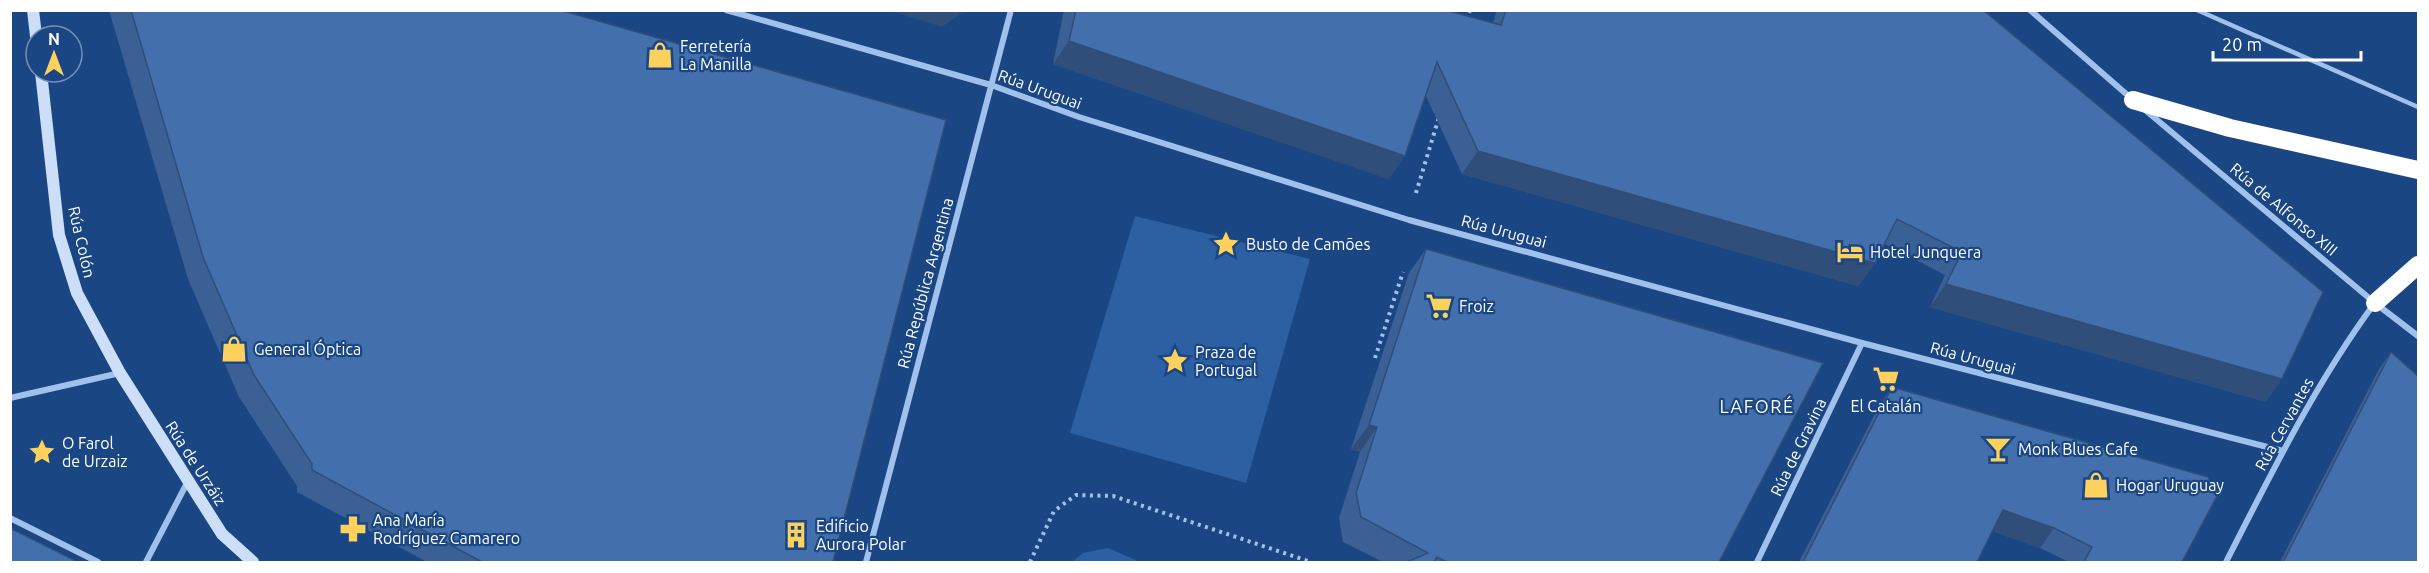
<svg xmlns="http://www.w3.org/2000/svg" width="2429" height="573" font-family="Ubuntu,sans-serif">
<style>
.green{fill:#2d60a2}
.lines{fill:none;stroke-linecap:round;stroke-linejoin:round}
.path{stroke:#a0c1eb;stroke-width:4;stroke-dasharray:3 4.5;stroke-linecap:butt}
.lane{stroke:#a0c1eb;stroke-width:4.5}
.street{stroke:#a0c1eb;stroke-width:6}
.secondary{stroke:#ccdef8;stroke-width:12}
.highway{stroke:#fff;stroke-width:18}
.wall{fill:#3a6095}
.shaded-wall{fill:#2f4e79}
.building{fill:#4370ad;stroke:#2f4e79;stroke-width:1.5}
.labels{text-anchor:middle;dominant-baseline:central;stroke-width:4.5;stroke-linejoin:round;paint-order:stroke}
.poi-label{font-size:16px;fill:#fff;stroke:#1a4784;text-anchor:start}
.street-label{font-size:16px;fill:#fff;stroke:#1a4784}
.neighbourhood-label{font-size:18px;letter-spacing:1.5px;fill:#fff;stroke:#1a4784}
</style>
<rect width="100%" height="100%" fill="#1a4784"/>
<!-- green -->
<path class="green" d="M 1135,216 L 1310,259 L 1246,483 L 1070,433 Z
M 1108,548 L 1140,562 L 1072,562 L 1083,553 Z"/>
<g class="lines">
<!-- path -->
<path class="path" d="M 1467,20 L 1470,10
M 1416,193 L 1439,117
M 1375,358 L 1403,272
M 1030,562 L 1054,511 L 1076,495 L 1113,496 L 1311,562"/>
<!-- lane -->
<path class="lane" d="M 2197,10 L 2418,107"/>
<!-- street -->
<path class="street" d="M 726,10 L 991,85 L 1079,117 L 1409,220 L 1862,343 L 2283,451
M 2030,10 L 2132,99
M 2144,109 L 2375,303 L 2418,336
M 10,398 L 120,373
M 10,518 L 98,562
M 146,562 L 188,481
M 866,562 L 1011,10
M 1757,562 L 1862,343
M 2226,562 C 2271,474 2315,384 2374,304"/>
<!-- secondary -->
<path class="secondary" d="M 33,10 L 36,36
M 41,72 L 59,235 L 77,293 L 120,373 L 222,534 L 253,562"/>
<!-- highway -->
<path class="highway" d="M 2133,100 L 2230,128 L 2418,170
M 2375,303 L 2418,265"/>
</g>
<!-- wall -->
<path class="wall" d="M 109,10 L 560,10 L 833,562 L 427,562 L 297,492 L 297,486 L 239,397 L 188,279 Z
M 1064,10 L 1445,10 L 1493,23 L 1497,10 L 1983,10 L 2266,402 L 1930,307 L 1945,275 L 1885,244 L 1875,263 L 1858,286 L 1462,174 L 1426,96 L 1389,179 L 1053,64 Z
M 1426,249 L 1719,562 L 1383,562 L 1343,542 L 1339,518 L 1360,452 L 1351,449 L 1409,273 Z
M 2391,352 L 2418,562 L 2280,562 L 2379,369 Z
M 1892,387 L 2182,562 L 2069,562 L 2040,548 L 1992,531 L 1977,562 L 1799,562 L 1879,406 Z"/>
<!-- shaded-wall -->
<path class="shaded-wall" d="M 888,10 L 966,10 L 942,27 Z
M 1069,41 L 1405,156 L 1389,179 L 1053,64 Z
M 1478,151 L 1875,263 L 1858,286 L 1462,174 Z
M 1946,284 L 2282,379 L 2266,402 L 1930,307 Z
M 1369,425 L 1377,427 L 1360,452 L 1351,449 Z
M 2003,510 L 2054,528 L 2040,548 L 1989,530 Z"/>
<!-- building -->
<path class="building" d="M 131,10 L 560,10 L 946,120 L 833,562 L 482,562 L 312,470 L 312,464 L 254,375 L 203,257 Z
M 1076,10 L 1445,10 L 1501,25 L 1506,10 L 1983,10 L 2323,292 L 2282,379 L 1946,284 L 1962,252 L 1897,219 L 1875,263 L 1478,151 L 1437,62 L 1405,156 L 1069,41 Z
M 1426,249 L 1823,363 L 1719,562 L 1447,562 L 1437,557 L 1434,562 L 1407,562 L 1428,553 L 1361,517 L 1356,493 L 1377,427 L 1369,425 Z
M 2391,352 L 2418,376 L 2418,562 L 2283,562 Z
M 1892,387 L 2208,477 L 2217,496 L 2182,562 L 2084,562 L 2092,547 L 2054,528 L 2003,510 L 1977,562 L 1803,562 Z
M 10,528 L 78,562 L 10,562 Z"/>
<!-- icons -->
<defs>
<g id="shop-bare" transform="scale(2.07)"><path d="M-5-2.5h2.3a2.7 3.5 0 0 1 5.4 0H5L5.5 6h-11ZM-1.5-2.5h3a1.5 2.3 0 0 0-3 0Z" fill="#fdd15c" stroke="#1a4784" stroke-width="2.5" paint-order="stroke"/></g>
<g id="sight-bare" transform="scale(2.07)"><path d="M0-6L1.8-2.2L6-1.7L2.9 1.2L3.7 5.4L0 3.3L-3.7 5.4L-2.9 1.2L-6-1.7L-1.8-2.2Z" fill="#fdd15c" stroke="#1a4784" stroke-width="2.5" paint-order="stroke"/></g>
<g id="hotel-bare" transform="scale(2.07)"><path d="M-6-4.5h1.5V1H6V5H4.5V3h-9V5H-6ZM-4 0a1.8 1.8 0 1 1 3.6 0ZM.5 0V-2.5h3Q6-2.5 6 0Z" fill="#fdd15c" stroke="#1a4784" stroke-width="2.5" paint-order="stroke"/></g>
<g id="supermarket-bare" transform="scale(2.07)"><path d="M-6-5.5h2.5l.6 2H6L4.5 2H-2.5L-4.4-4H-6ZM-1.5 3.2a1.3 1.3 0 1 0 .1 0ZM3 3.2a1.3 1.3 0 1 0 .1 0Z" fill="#fdd15c" stroke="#1a4784" stroke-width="2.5" paint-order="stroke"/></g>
<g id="bar-bare" transform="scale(2.07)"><path d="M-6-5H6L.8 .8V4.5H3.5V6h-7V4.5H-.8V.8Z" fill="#fdd15c" stroke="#1a4784" stroke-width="2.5" paint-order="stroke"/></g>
<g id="pharmacy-bare" transform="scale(2.07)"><path d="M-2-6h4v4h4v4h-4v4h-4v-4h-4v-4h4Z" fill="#fdd15c" stroke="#1a4784" stroke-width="2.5" paint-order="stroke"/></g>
<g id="building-bare" transform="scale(2.07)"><path d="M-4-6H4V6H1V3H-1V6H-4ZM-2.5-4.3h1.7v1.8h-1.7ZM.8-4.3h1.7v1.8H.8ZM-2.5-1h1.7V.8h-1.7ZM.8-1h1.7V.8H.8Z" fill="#fdd15c" stroke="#1a4784" stroke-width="2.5" paint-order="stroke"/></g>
</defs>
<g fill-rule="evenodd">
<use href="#shop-bare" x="660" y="55"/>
<use href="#sight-bare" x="1226" y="244"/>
<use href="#hotel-bare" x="1850" y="252"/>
<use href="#supermarket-bare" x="1439" y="306"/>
<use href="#shop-bare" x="234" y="349"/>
<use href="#sight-bare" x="1175" y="361"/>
<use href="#supermarket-bare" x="1886" y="379"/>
<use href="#bar-bare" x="1998" y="449"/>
<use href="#sight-bare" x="42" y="452"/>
<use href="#shop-bare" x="2096" y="485"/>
<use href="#pharmacy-bare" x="353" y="529"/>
<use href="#building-bare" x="796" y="535"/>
</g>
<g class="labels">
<!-- poi labels -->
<g class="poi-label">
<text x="680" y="46">Ferretería<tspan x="680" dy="18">La Manilla</tspan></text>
<text x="1246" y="244">Busto de Camões</text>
<text x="1870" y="252">Hotel Junquera</text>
<text x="1459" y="306">Froiz</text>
<text x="254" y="349">General Óptica</text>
<text x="1195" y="352">Praza de<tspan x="1195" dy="18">Portugal</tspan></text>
<text x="1886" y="406" text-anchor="middle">El Catalán</text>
<text x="62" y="443">O Farol<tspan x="62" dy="18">de Urzaiz</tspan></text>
<text x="2018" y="449">Monk Blues Cafe</text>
<text x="2116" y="485">Hogar Uruguay</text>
<text x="373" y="520">Ana María<tspan x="373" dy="18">Rodríguez Camarero</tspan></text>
<text x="816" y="526">Edificio<tspan x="816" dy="18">Aurora Polar</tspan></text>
</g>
<!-- street labels -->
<g class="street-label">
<text transform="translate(1040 89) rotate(20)">Rúa Uruguai</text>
<text transform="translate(2284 209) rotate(40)">Rúa de Alfonso XIII</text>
<text transform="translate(1504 231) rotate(15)">Rúa Uruguai</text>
<text transform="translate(82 242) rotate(77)">Rúa Colón</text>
<text transform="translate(925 283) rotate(-75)">Rúa República Argentina</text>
<text transform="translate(1973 358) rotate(15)">Rúa Uruguai</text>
<text transform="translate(2284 424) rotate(-61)">Rúa Cervantes</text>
<text transform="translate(1798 447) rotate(-64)">Rúa de Gravina</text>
<text transform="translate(196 463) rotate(57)">Rúa de Urzáiz</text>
</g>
<!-- neighbourhood labels -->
<g class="neighbourhood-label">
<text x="1757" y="406">LAFORÉ</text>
</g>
</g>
<!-- border -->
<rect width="2429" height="573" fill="none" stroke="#ffffff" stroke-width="24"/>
<!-- north arrow -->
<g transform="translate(54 54)"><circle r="28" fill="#1a4784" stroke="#7691b5" stroke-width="1.5"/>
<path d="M0-4.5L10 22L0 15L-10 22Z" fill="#fdd15c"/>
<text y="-9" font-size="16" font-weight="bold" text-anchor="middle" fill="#ffffff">N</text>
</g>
<!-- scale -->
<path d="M2213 51v9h148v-9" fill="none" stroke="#ffffff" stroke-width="3"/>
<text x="2222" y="51" font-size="18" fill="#ffffff" stroke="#1a4784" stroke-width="4.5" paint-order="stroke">20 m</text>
</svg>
